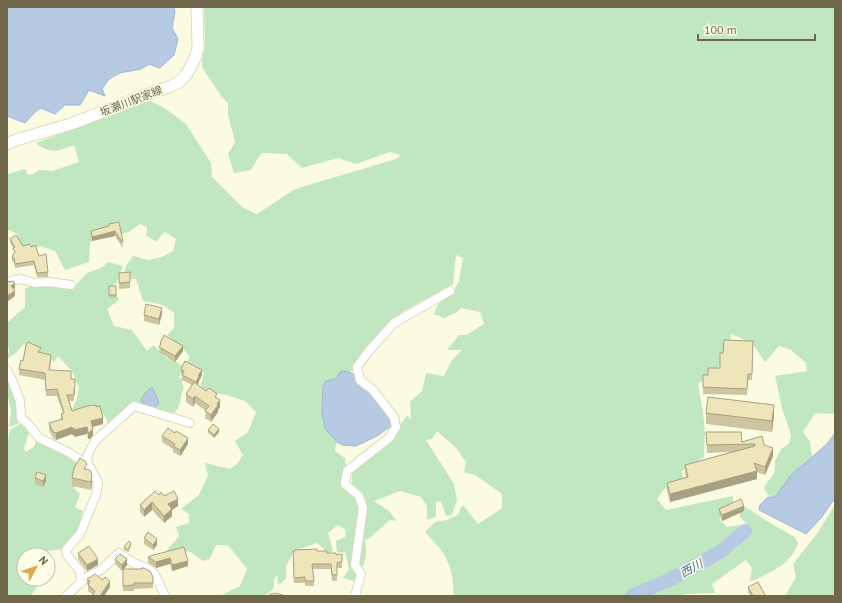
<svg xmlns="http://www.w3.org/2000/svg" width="842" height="603" font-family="'PT Sans','Noto Sans JP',sans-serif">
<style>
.green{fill:#c1e7c1;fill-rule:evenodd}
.water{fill:#b7cae3;stroke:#9eb5d4}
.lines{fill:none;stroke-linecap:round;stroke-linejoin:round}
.river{stroke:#b7cae3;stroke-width:14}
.street-casing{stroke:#dbd8bc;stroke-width:10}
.secondary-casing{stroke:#e0dbb9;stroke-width:13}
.street{stroke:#fff;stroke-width:8}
.secondary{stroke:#fff;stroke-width:11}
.wall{fill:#cdc5a0}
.shaded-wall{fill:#a7a082}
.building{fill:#eee5ba;stroke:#a7a082}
.labels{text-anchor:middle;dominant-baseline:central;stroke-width:3;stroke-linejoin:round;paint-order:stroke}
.street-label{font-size:11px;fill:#70674a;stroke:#fdfee7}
.water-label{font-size:12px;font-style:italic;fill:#4e6c97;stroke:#fdfee7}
</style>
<rect width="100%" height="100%" fill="#fafbe1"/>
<!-- green -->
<path class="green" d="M 204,7 L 835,7 L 835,414 L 815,413 L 803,432 L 810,442 L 812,456 L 791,475 L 775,497 L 768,495 L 764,488 L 768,481 L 774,474 L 775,468 L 775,461 L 781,449 L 789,444 L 791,435 L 782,408 L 775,376 L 807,371 L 806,363 L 791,350 L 779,346 L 765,362 L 752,343 L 731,334 L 730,346 L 716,371 L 698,384 L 703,412 L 705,433 L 704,457 L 682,471 L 684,484 L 664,489 L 657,499 L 666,510 L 733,496 L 733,504 L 720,509 L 720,520 L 727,527 L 746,524 L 739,515 L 744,506 L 770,523 L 795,537 L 798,543 C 791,565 769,573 750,582 L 752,568 L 746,560 L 712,584 L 715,593 L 685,594 L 682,596 L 454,596 C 453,588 453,579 451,571 C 447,554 436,544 425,532 L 435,522 L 447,520 L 458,515 L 460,509 L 463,505 L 478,524 L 502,508 L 502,494 L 475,475 L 464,472 L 466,462 L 457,449 L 437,431 L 432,439 L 426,440 L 454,484 L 457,500 L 452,515 L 446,516 L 441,501 L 436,502 L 436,517 L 427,520 L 427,506 L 421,497 L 400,491 L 374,501 L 389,511 L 397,521 L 390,520 L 367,540 L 365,539 C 366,547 367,556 364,563 C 361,571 358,572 357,582 L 343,578 L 349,569 L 345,552 L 337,553 L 336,541 L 345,537 L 346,530 L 338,525 L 328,533 L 333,551 L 328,553 L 317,543 L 294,551 L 286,566 L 286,579 L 278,585 L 277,575 L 274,579 L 274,588 L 265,596 L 220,596 L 240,586 L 247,569 L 228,545 L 216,545 L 210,559 L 203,561 L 191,552 L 186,551 L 164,554 L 179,536 L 176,527 L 189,523 L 189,514 L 181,509 L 199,495 L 208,476 L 205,463 L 230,469 L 237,464 L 243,455 L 235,441 L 248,432 L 256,412 L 245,401 L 223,394 L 205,393 L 200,388 L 204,373 L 196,367 L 182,369 L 179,377 L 182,379 L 182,384 L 184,387 C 179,396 183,410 171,414 L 140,406 L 135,401 L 132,402 L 132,407 L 107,428 L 107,420 L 102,412 L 88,408 L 62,415 L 72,410 L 77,398 L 79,388 L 72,371 L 58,356 L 54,362 L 24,344 L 16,353 L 8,358 L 9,349 C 4,341 9,331 8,322 L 25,307 L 25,288 L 48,284 L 75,286 L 87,273 L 101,268 L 108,262 L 123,266 L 116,284 L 112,286 L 119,300 L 107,309 L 114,326 L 132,330 L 147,351 L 154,345 L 159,351 L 168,359 L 170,357 L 181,365 L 184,364 L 190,358 L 186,352 L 167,335 L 174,328 L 174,313 L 163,305 L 143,301 L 136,279 L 123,278 L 126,266 L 133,256 L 149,260 L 162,257 L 173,251 L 176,239 L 165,232 L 156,241 L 146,236 L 147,227 L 140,224 L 129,232 L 121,234 L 109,225 L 90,243 L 89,262 L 65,270 L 55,251 L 40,246 L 26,253 L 19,252 L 17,234 L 9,230 L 7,231 L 7,174 L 25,169 L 28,175 L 33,174 L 40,170 L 52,171 L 79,162 L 74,145 C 58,151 50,155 36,143 L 149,100 L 166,109 L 186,124 L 211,163 L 212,177 L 243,208 L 257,214 L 295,189 L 396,159 L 401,155 L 390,152 L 356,164 L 338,158 L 302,168 L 287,154 L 261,153 L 251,170 L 234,173 L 228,154 L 235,142 L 228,115 L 228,103 L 221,96 L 202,67 L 202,61 L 205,44 ZM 456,255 L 463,258 L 459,281 L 452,294 L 438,304 L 434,314 L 444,318 L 457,312 L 461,308 L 480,312 L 484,324 L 466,335 L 459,335 L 447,350 L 462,350 L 452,360 L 444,376 L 426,373 L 422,391 L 410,402 L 411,418 L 410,419 L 407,415 L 395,432 L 396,438 L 385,441 L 352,471 L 352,485 L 345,488 L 346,468 L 345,458 L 335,451 L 337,442 L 325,429 L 326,381 L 335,379 L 341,372 L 350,372 L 354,368 L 373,341 L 402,312 L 453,284 Z
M 7,379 L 14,394 L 19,423 L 9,427 L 11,411 L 7,392 Z
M 24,422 L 30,429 L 24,448 L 26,452 L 34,447 L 36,441 L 58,450 L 72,460 L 81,465 L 74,488 L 80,494 L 75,507 L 83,511 L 76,535 L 64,549 L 42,552 L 43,555 L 24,555 L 24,579 L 42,579 L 31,596 L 7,596 L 7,445 L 10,430 Z
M 835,505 L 835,596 L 785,596 L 796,577 L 793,564 L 816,535 Z"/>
<!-- water -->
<path class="water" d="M 7,7 L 174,7 L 175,12 L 172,28 L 178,39 L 174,55 L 160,68 L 149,64 L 141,69 L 120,73 L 109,79 L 102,89 L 105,96 L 89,90 L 80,105 L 65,105 L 55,114 L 41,108 L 35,112 L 25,123 L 7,116 Z
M 341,371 L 350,372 L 356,376 L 353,380 L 375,396 L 394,424 L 377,436 L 356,446 L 342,445 L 337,442 L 325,429 L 322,413 L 323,386 L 326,381 L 335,379 Z
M 152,387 L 159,403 L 155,408 L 144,405 L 141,400 L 145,393 Z
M 835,433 L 835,498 L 821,518 L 806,534 L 759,510 L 760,505 L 768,497 L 775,497 L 791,475 L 827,444 Z"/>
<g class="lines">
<!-- river -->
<path class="river" d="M 632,596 L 671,579 L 720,552 L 745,531"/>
<!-- street casing -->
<g class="street-casing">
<path id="street" d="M 7,282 L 20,279 L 35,283 L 49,282 L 71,285
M 7,370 L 13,382 L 20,401 L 21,418 L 29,425 L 39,438 L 70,453 L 86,464 L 88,464
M 81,583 L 80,571 L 70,559 L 66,553 L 66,550 L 80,534 L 96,495 L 98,484 L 95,476 L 88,464 L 87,457 L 91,448 L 96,440 L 134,406 L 190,423
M 66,596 L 87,577 L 101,570 L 119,553 L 132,562 L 146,568 L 154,573 L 158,581 L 165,596
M 355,596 L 361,574 L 355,565 L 363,508 L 359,496 L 345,484 L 347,471 L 390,437 L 396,427 L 394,417 L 373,390 L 360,380 L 357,367 L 368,352 L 394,323 L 450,291"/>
</g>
<!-- secondary casing -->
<g class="secondary-casing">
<path id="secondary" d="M 7,144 L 16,140 L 71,124 L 151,93 L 169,87 L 179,82 L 186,75 L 189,70 L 195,58 L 198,48 L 197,7"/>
</g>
<!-- street -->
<use href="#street" class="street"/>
<!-- secondary -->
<use href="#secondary" class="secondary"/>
</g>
<!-- wall -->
<path class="wall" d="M 119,222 L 123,247 L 122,247 L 115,236 L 92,241 L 91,235 L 91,231 L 109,226 L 109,224 Z
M 10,239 L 23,246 L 31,247 L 39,256 L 48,272 L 48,277 L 37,277 L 34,265 L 15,268 L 14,262 L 12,261 L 12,257 L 14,254 L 14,249 L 10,243 Z
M 119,273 L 130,282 L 130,288 L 119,289 Z
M 109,286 L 116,286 L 116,298 L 109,298 Z
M 162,314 L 159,325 L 144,321 L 144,315 Z
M 753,341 L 752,380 L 748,380 L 747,395 L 703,394 L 703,375 L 708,375 L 720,368 L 723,353 Z
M 160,343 L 183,351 L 175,362 L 159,352 Z
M 41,353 L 51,361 L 50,370 L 71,379 L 75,394 L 74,395 L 74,401 L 69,401 L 72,411 L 103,424 L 93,427 L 93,435 L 90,439 L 88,439 L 87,434 L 74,437 L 74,435 L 72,435 L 72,434 L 56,440 L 53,438 L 49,430 L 49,423 L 61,419 L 61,414 L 63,413 L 57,396 L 46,396 L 45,380 L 19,375 L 19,369 L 23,361 Z
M 181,369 L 202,375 L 199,380 L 199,382 L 198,385 L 217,398 L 220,407 L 218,410 L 218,412 L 211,422 L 205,418 L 206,411 L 195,403 L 193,407 L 186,402 L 186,394 L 192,385 L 182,380 L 182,375 L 181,374 Z
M 706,413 L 774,416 L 772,432 L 706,424 Z
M 208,430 L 219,432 L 214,438 L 208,433 Z
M 706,432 L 742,442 L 764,445 L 773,456 L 765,475 L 757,472 L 757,479 L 670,502 L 667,491 L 667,483 L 686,478 L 685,473 L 685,465 L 731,452 L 707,453 Z
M 162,436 L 188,444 L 181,455 L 180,456 L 173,452 L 173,449 L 162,442 Z
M 87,469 L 92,484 L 91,490 L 72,486 L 72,478 Z
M 35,478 L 46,481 L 43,487 L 35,484 Z
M 159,495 L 164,496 L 178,506 L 172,510 L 172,516 L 164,523 L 152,510 L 144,517 L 140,512 L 140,505 Z
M 719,509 L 744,511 L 722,521 L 719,514 Z
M 144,538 L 157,545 L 153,550 L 144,544 Z
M 131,545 L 128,552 L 124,550 L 124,547 Z
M 184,547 L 188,566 L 172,571 L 170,564 L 156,568 L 148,563 L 148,557 Z
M 293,551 L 317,551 L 336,555 L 342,554 L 342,568 L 337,568 L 337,581 L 332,581 L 331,569 L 313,569 L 314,586 L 305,586 L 305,583 L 294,583 Z
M 78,553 L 98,565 L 87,571 L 78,559 Z
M 115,559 L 127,565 L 124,569 L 153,577 L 153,588 L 134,589 L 134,591 L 123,591 L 123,570 L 122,571 L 115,564 Z
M 87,579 L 110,587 L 104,596 L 92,596 L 93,595 L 88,591 L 88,585 L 87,584 Z
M 748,587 L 765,596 L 750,596 L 748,592 Z"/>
<!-- shaded-wall -->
<path class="shaded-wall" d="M 115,231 L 115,236 L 92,241 L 92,237 Z
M 15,283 L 15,288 L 11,291 L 11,286 Z
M 15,291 L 15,296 L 7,302 L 7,296 Z
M 162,308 L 162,314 L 159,325 L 159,319 Z
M 183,346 L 183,351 L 175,362 L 175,356 Z
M 202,370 L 202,375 L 196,388 L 196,382 L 198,376 Z
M 75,387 L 75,394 L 74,395 L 74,389 Z
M 195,396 L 195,403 L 193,407 L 193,399 Z
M 220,400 L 220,407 L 218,410 L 218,412 L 211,422 L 211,415 Z
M 774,405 L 774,416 L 772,432 L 772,421 Z
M 103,418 L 103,424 L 91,427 L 91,421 Z
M 72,427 L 72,434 L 56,440 L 56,433 Z
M 87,427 L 87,434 L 74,437 L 74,430 Z
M 74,428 L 74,435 L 72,435 L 72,429 Z
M 93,429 L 93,435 L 90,439 L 88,439 L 88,433 Z
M 219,429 L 219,432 L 214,438 L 214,435 Z
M 188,438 L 188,444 L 181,455 L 180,456 L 180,450 Z
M 773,448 L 773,456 L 765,475 L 765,467 Z
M 757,471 L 757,479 L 670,502 L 670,494 Z
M 46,475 L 46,481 L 43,487 L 43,481 Z
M 92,475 L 92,484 L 91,490 L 91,482 Z
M 178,499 L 178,506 L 172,510 L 172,516 L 164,523 L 164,516 L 168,504 Z
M 152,502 L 152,510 L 144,517 L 144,510 Z
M 744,506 L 744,511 L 722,521 L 722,515 Z
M 157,539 L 157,545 L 153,550 L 153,545 Z
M 131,543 L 131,545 L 128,552 L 128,550 Z
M 170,558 L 170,564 L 156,568 L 156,562 Z
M 98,559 L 98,565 L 87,571 L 87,565 Z
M 127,559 L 127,565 L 122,571 L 122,565 Z
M 188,561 L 188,566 L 172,571 L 172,565 Z
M 110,581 L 110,587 L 104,596 L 100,596 Z"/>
<!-- building -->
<path class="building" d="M 119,222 L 123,242 L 122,242 L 115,231 L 92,237 L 91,231 L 109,226 L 109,224 Z
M 16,235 L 23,246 L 30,244 L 31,247 L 35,245 L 39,256 L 46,254 L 48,272 L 37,273 L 34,261 L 15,264 L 14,258 L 12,257 L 15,251 L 13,249 L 15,247 L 10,239 Z
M 130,272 L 130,282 L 119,283 L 119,273 Z
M 13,281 L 15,283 L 11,286 L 15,291 L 7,296 L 7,282 Z
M 109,286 L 116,286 L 116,295 L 109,295 Z
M 146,304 L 162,308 L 159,319 L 144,315 Z
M 164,335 L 183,346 L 175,356 L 159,347 L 161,344 L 160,343 Z
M 724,340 L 753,341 L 752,374 L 748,374 L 747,389 L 703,387 L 703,375 L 708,375 L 708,368 L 720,368 L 720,353 L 723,353 Z
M 28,342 L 41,348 L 38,352 L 51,355 L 49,370 L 71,371 L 71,379 L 75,379 L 75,387 L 74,389 L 74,395 L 67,395 L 72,411 L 87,406 L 96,405 L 96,407 L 100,406 L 103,418 L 91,421 L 93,429 L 90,432 L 88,433 L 87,427 L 74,430 L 74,428 L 72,429 L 72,427 L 56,433 L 53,432 L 49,423 L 63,419 L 61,414 L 64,413 L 57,389 L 46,390 L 45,373 L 19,369 L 21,360 L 23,361 L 26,345 Z
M 185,361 L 202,370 L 198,376 L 199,376 L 196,382 L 182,375 L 184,371 L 181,369 Z
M 194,382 L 206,391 L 209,388 L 217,394 L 215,397 L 220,400 L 217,404 L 218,405 L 211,415 L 205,411 L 209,406 L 195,396 L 193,399 L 186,394 Z
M 708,397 L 774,405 L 772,421 L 706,413 Z
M 213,424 L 219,429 L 214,435 L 208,430 Z
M 168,428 L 175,433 L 176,431 L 188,438 L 181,449 L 180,450 L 173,446 L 175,444 L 162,436 Z
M 706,432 L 741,432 L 742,442 L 762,436 L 764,445 L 773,448 L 765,467 L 754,463 L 757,471 L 670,494 L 667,483 L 688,477 L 685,465 L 755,446 L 755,444 L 707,445 Z
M 80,458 L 85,461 L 87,464 L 84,469 L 90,470 L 92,475 L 91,482 L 72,478 L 74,468 Z
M 37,472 L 46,475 L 43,481 L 35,478 Z
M 155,491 L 159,495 L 161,492 L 164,496 L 174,491 L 178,499 L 168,504 L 172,509 L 164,516 L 152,502 L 144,510 L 140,505 Z
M 741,499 L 744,506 L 722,515 L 719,509 Z
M 148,532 L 157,539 L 153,545 L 144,538 Z
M 129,541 L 131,543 L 128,550 L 124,547 Z
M 89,546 L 98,559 L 87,565 L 78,553 Z
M 184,547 L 188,561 L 172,565 L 170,558 L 156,562 L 148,557 L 150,557 L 150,556 Z
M 317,549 L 317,551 L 327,551 L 327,553 L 336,553 L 336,555 L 342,554 L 342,562 L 337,563 L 337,575 L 332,575 L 331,564 L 312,564 L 314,581 L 305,581 L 305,577 L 294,578 L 293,551 L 295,551 L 295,550 Z
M 120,554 L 127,559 L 122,565 L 115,559 Z
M 142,568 L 144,568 L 150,571 L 153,577 L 153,583 L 134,583 L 134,585 L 123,586 L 123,569 L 142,569 Z
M 95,574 L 103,580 L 105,577 L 110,581 L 100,596 L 92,596 L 95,591 L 88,585 L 90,581 L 87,579 Z
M 758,582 L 765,595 L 762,596 L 753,596 L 748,587 Z
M 274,593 L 283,595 L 282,596 L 269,596 L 270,594 L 274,594 Z"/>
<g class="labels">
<!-- street labels -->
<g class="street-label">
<text transform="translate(131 101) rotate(-21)">坂瀬川駅家線</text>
</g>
<!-- water labels -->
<g class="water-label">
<text transform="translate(691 568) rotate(-29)">西川</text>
</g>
</g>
<!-- border -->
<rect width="842" height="603" fill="none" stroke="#70674a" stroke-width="16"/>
<!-- north arrow -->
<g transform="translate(36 567) rotate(49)"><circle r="19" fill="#fdfee7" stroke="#c5c2a8"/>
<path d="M0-3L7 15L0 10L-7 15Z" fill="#dfaa4c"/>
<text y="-6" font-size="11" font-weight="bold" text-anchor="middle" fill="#70674a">N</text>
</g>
<!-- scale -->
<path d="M698 34v6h117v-6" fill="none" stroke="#70674a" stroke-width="2"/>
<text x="704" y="34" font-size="12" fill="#70674a" stroke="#fdfee7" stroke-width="3" paint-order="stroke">100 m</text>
</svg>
